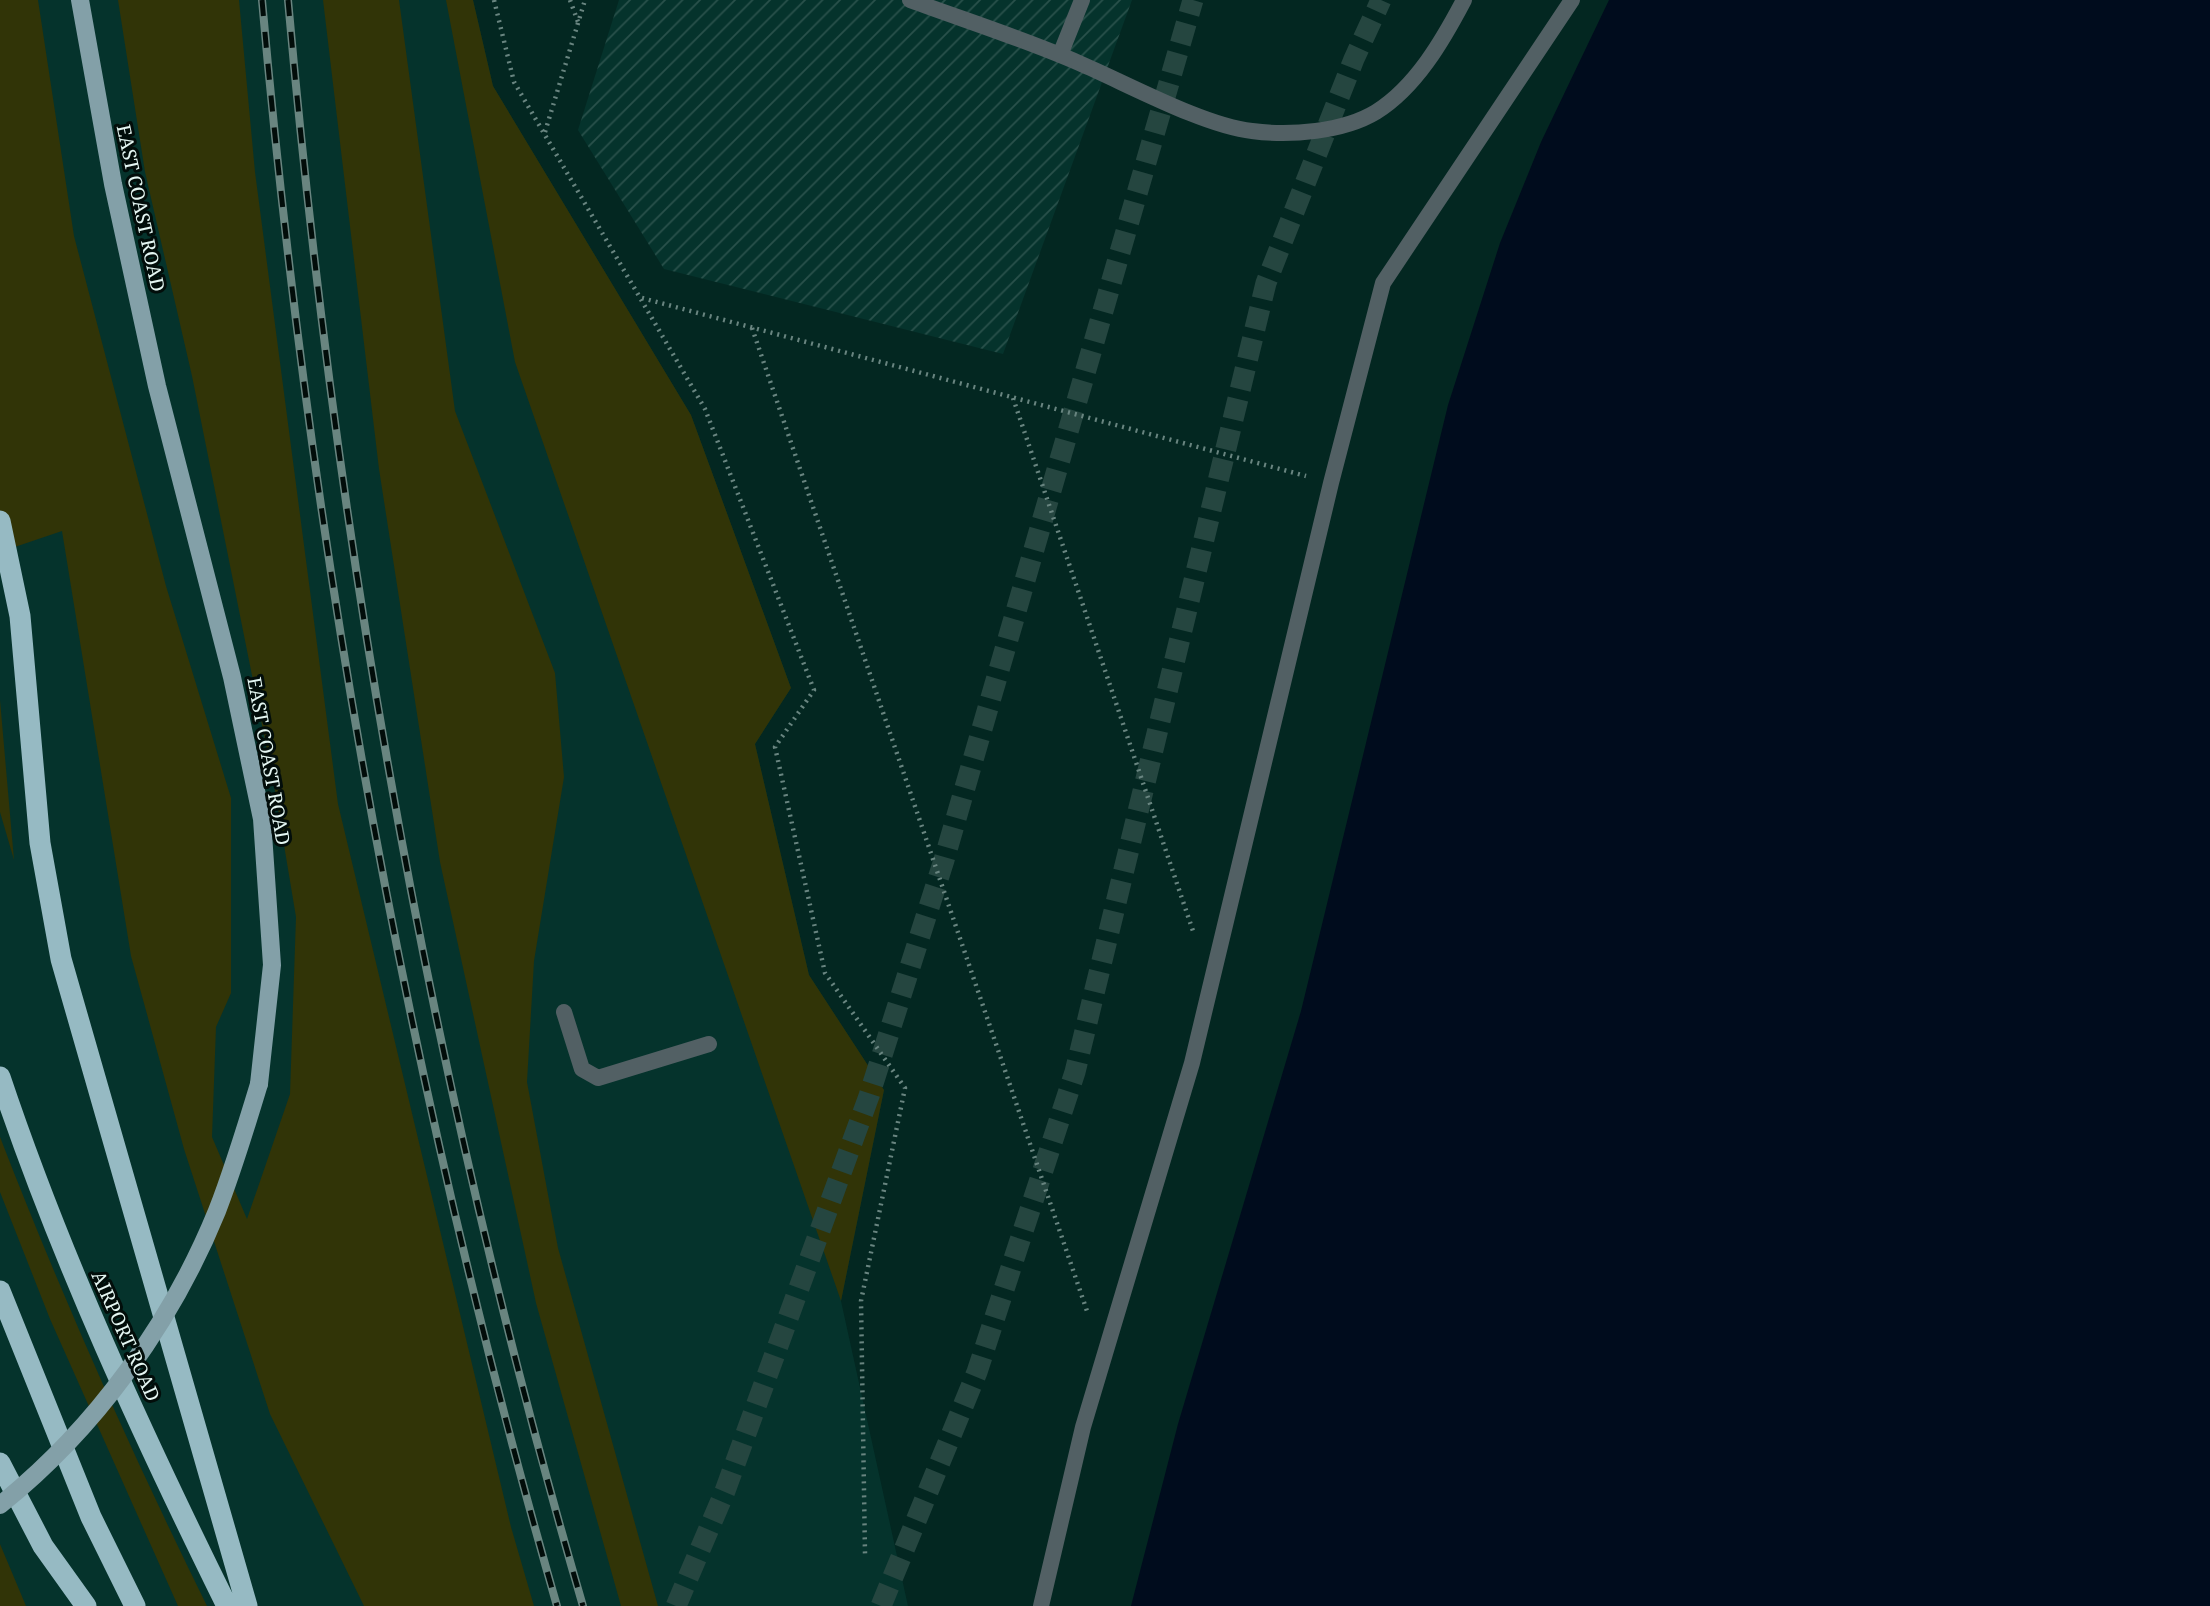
<svg xmlns="http://www.w3.org/2000/svg" width="2210" height="1606" font-family="'Noto Serif',serif">
<style>
.built{fill:#05332c}
.industrial{fill:url(#industrial-furrows)}
.grass{fill:#313407}
.water{fill:#000c1d}
.lines{fill:none;stroke-linecap:round;stroke-linejoin:round}
.highway-tunnel{stroke:#254640;stroke-width:21;stroke-dasharray:21 10;stroke-linecap:butt}
.path{stroke:#698580;stroke-width:4.5;stroke-dasharray:2 5;stroke-linecap:butt}
.lane{stroke:#526064;stroke-width:16}
.primary{stroke:#83a0a8;stroke-width:18}
.highway{stroke:#96bac3;stroke-width:21}
.rail-casing{stroke:#698580;stroke-width:8}
.rail{stroke:#020d0a;stroke-width:5;stroke-dasharray:16;stroke-linecap:butt}
.primary-bridge{stroke:#83a0a8;stroke-width:18}
.labels{text-anchor:middle;dominant-baseline:central;stroke-width:6;stroke-linejoin:round;paint-order:stroke}
.street-label{font-size:19px;fill:#e4f6f2;stroke:#020d0a}
</style>
<defs>
<pattern id="industrial-furrows" width="10" height="10" patternUnits="userSpaceOnUse" patternTransform="scale(1.75)"><rect width="10" height="10" fill="#05332c"/><path d="M-1 1l2-2M0 10L10 0M9 11l2-2" fill="none" stroke="#29514b"/></pattern>
</defs>
<rect width="100%" height="100%" fill="#032721"/>
<!-- built -->
<path class="built" d="M 0,0 L 473,0 L 493,86 L 691,415 L 791,688 L 755,744 L 809,975 L 884,1090 L 841,1301 L 908,1606 L 0,1606 Z"/>
<!-- industrial -->
<path class="industrial" d="M 619,0 L 1132,0 L 1003,354 L 664,269 L 578,130 Z"/>
<!-- grass -->
<path class="grass" d="M 0,0 L 38,0 L 74,236 L 166,586 L 231,798 L 231,993 L 216,1027 L 212,1137 L 247,1219 L 290,1094 L 296,917 L 274,785 L 192,376 L 145,172 L 118,0 L 239,0 L 255,172 L 338,804 L 511,1527 L 534,1606 L 364,1606 L 270,1414 L 184,1149 L 131,956 L 62,531 L 0,552 Z
M 323,0 L 399,0 L 455,411 L 555,673 L 564,777 L 534,961 L 527,1082 L 558,1248 L 658,1606 L 621,1606 L 536,1303 L 440,862 L 379,469 Z
M 446,0 L 473,0 L 493,86 L 691,415 L 791,688 L 755,744 L 809,975 L 884,1090 L 841,1301 L 515,362 Z
M 0,700 L 14,860 L 0,812 Z
M 0,1137 C 62,1297 131,1452 207,1606 L 178,1606 L 50,1319 L 0,1192 Z
M 0,1544 L 26,1606 L 0,1606 Z"/>
<!-- water -->
<path class="water" d="M 1609,0 L 2210,0 L 2210,1606 L 1131,1606 L 1178,1424 L 1301,1011 L 1448,405 L 1500,243 L 1541,142 Z"/>
<g class="lines">
<!-- highway-tunnel -->
<path class="highway-tunnel" d="M 676,1606 L 725,1491 L 869,1096 L 944,860 L 1193,0
M 881,1606 L 977,1372 L 1075,1072 L 1266,283 L 1354,59 L 1381,0"/>
<!-- path -->
<path class="path" d="M 494,0 L 514,82 L 705,409 L 814,690 L 775,747 L 825,973 L 905,1088 L 861,1301 L 865,1554
M 570,0 L 578,22
M 545,132 L 585,0
M 642,298 L 1306,476
M 752,328 L 1088,1314
M 1013,398 L 1194,934"/>
<!-- lane -->
<path class="lane" d="M 910,0 C 967,21 1024,39 1079,63 C 1126,83 1204,126 1252,131 C 1290,136 1343,132 1376,112 C 1416,87 1443,40 1464,0
M 1060,55 L 1082,0
M 564,1012 L 582,1069 L 598,1078 L 709,1044
M 1041,1606 L 1083,1427 L 1192,1063 L 1331,483 L 1383,283 L 1572,0"/>
<!-- primary -->
<path class="primary" d="M 80,0 L 113,184 L 157,386 L 232,677 L 262,819 L 272,965 L 259,1084"/>
<!-- highway -->
<path class="highway" d="M 0,521 L 20,616 L 40,843 L 61,959 L 247,1606
M 0,1077 C 61,1259 142,1434 227,1606
M 0,1291 L 91,1517 L 135,1606
M 0,1463 L 43,1546 L 86,1606"/>
<!-- rail casing -->
<g class="rail-casing">
<path id="rail" d="M 262,0 C 310,543 406,1081 557,1606
M 288,0 C 336,542 430,1083 583,1606"/>
</g>
<!-- rail -->
<use href="#rail" class="rail"/>
<!-- primary-bridge -->
<path class="primary-bridge" d="M 0,1505 C 95,1429 171,1324 217,1211 C 233,1170 246,1127 259,1084"/>
</g>
<g class="labels">
<!-- street labels -->
<g class="street-label">
<text transform="translate(141 208) rotate(78)">EAST COAST ROAD</text>
<text transform="translate(269 761) rotate(80)">EAST COAST ROAD</text>
<text transform="translate(126 1336) rotate(66)">AIRPORT ROAD</text>
</g>
</g>
</svg>
